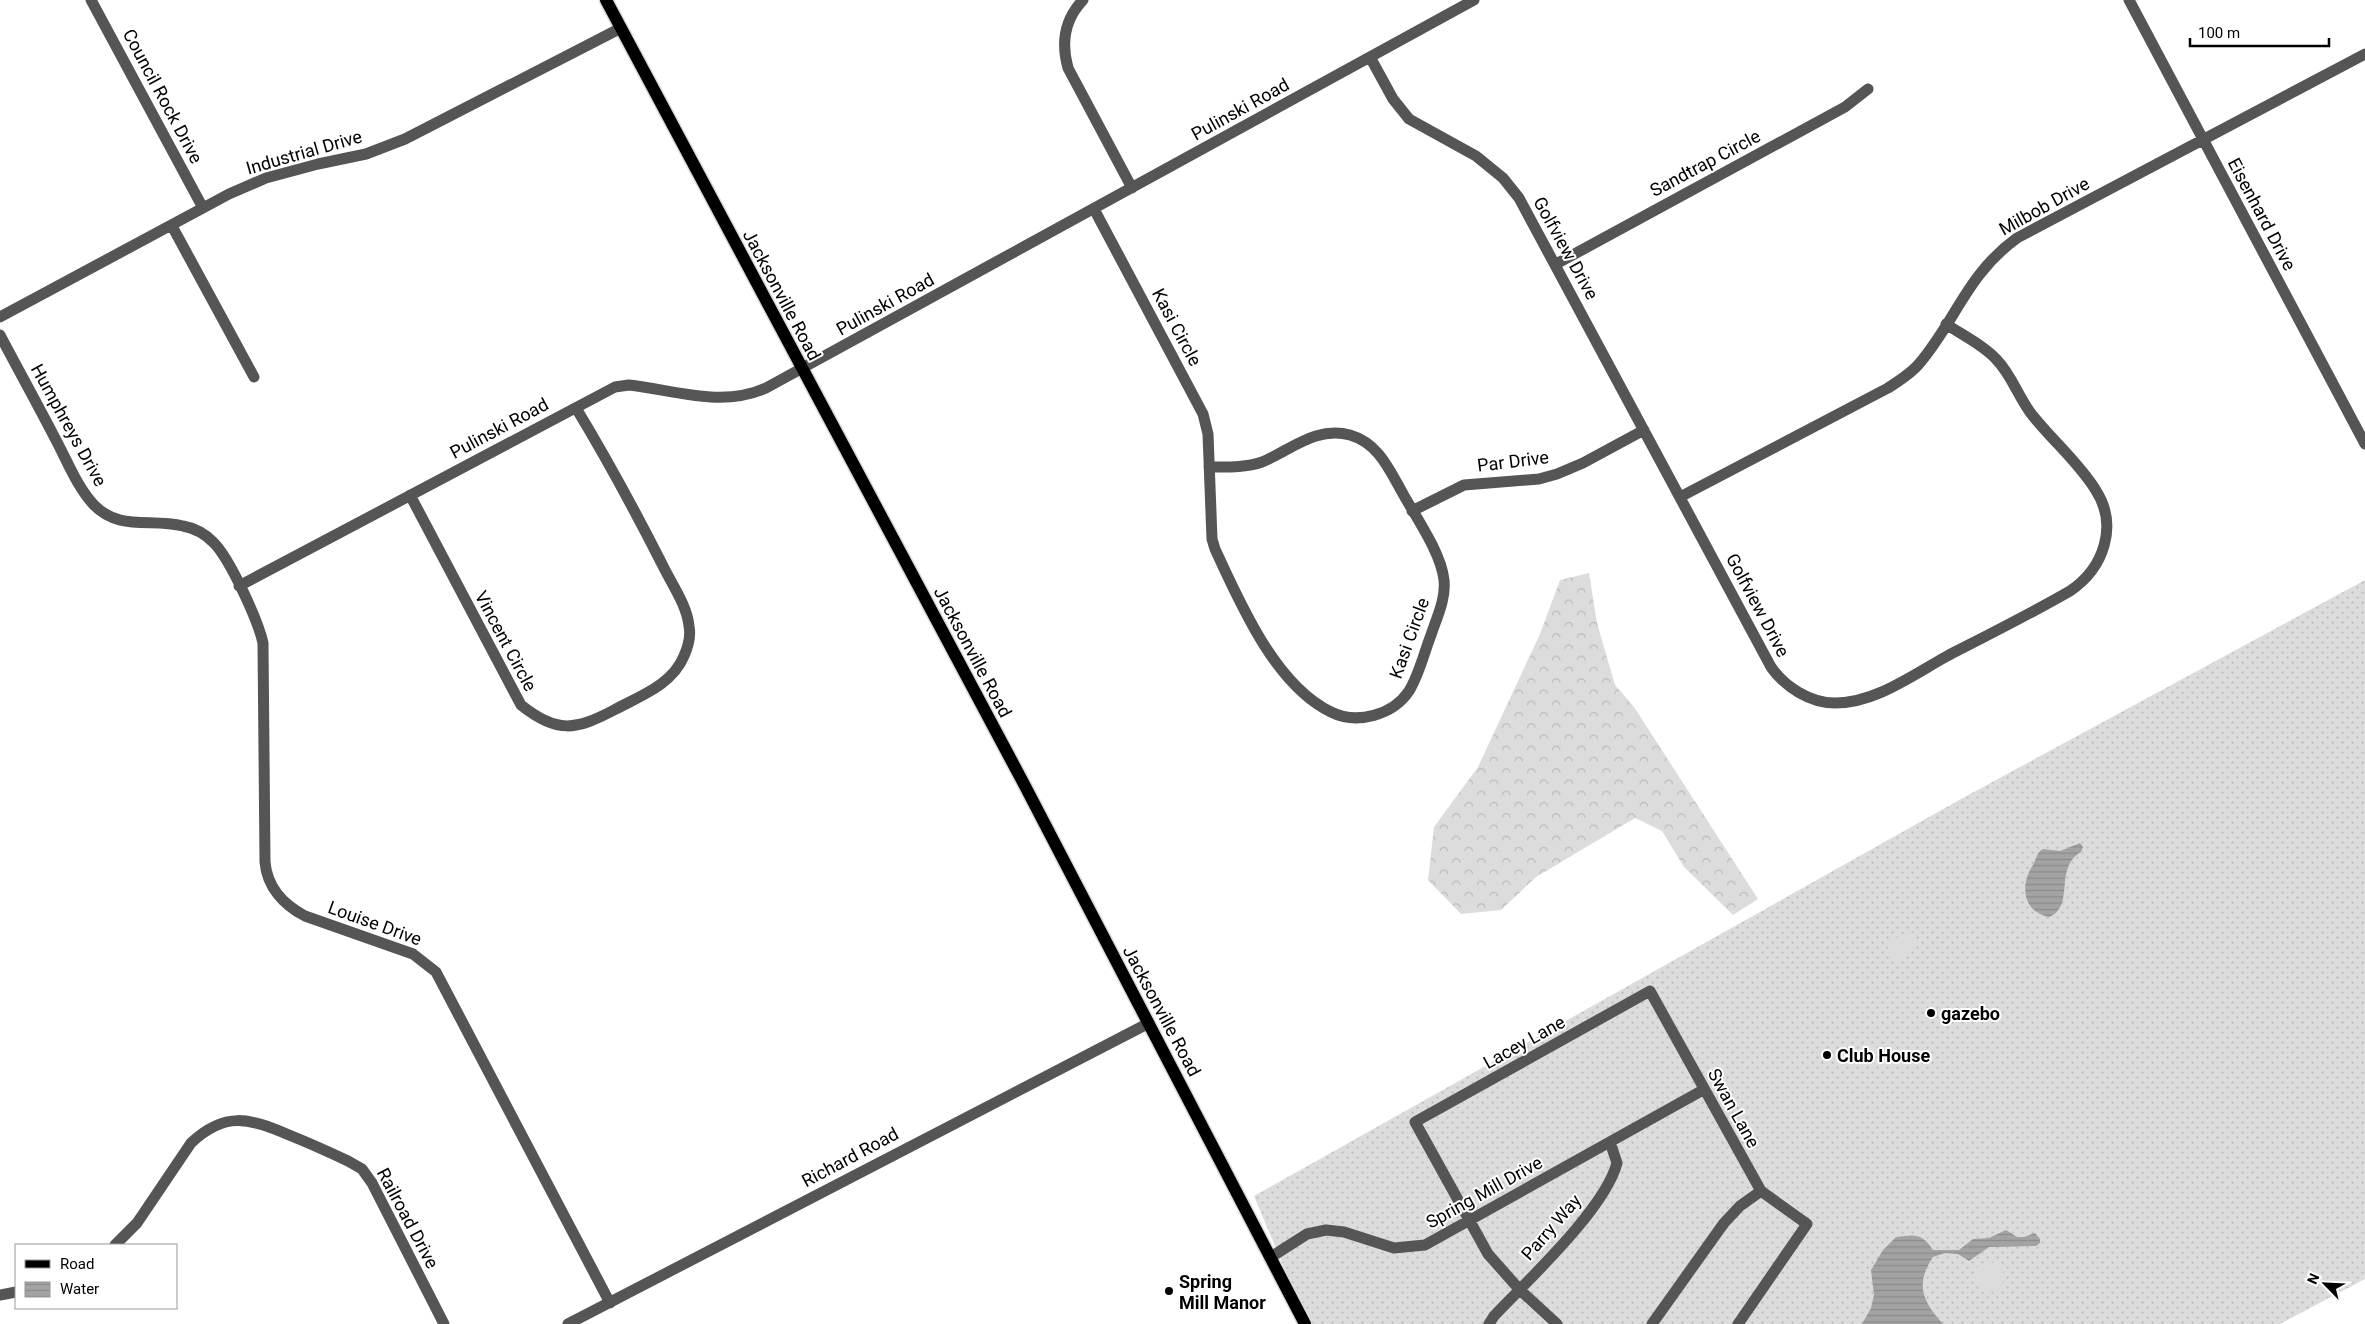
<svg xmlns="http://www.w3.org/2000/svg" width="2365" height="1324" font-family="Roboto,sans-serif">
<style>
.grass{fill:url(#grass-dots)}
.forest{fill:url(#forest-crowns)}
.park{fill:#dcdcdc}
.water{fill:url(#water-rules)}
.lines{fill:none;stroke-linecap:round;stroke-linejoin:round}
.major-casing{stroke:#dbdbdb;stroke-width:15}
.minor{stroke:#555;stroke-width:11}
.major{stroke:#000;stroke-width:12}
.poi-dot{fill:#000;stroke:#fff;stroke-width:2}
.labels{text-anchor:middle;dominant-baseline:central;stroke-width:4;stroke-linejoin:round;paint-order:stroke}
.street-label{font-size:18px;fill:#000;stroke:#fff}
.poi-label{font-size:18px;font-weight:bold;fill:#000;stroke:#fff;text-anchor:start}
</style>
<defs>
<pattern id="grass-dots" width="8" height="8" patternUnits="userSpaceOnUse" patternTransform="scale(1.25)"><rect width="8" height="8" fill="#dcdcdc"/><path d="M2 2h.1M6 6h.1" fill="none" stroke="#bbb" stroke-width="1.8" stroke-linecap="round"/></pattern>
<pattern id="forest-crowns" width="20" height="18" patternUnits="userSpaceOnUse" patternTransform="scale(1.25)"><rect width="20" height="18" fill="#dcdcdc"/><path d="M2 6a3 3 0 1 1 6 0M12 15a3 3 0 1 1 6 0" fill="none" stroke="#bbb"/></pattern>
<pattern id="water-rules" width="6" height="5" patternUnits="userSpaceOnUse" patternTransform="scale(1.25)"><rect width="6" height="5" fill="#a3a3a3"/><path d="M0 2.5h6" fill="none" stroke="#8b8b8b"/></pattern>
</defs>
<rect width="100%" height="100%" fill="#fff"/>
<!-- grass -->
<path class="grass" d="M 2365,580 L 2365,1279 L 2280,1324 L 1308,1324 L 1254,1196 L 1961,799 Z"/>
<!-- forest -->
<path class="forest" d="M 1589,573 L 1597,623 L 1615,685 L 1634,707 L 1758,899 L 1733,915 L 1684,867 L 1662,831 L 1635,818 L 1536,877 L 1501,910 L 1461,914 L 1428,880 L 1434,827 L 1478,767 L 1540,634 L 1560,580 Z"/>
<!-- park -->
<path class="park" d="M 1909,931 L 1916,935 L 1911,954 L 1900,961 L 1892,960 L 1887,951 L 1890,942 Z
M1974 1277a15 15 0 1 1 30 0a15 15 0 1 1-30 0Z"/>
<!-- water -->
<path class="water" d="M 2080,843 L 2083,847 L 2081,852 C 2053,868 2076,906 2049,917 C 2022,912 2020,884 2033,865 C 2037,858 2036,853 2043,849 L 2060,851 Z
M 2006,1230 L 2017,1237 L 2024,1237 L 2035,1233 L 2040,1239 L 2040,1243 L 2036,1246 L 1989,1247 L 1969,1261 L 1958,1254 L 1945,1253 L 1933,1257 C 1915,1284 1922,1301 1943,1324 L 1862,1324 L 1871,1308 L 1874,1295 L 1871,1270 L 1883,1250 L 1896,1237 C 1915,1235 1921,1232 1933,1250 L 1959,1250 L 1973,1239 L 1989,1238 Z"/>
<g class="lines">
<!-- major casing -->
<g class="major-casing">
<path id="major" d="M 606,0 L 1025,786 L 1305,1324"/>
</g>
<!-- minor -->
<path class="minor" d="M 91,0 L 203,208
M 1083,0 C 1064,20 1061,43 1068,68 L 1132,188
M 2129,0 L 2365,444
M 1370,57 L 1393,99 L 1409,119 L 1476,156 L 1503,178 L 1519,198 L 1771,667 C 1785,687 1810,703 1835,703 C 1876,703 1914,674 1949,655 C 1990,634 2030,614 2070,591 C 2104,568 2119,525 2095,489 C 2078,462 2053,441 2033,416 C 2019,399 2012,375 1996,359 C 1982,344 1962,335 1946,324
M 1094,209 L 1203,414 L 1208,434 L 1212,539 L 1215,549 C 1240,603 1275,685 1331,712 C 1357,725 1393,715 1409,691 C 1419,675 1424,653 1431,635 C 1437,617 1446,599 1444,580 C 1441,552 1415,516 1402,492 C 1389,469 1378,443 1350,435 C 1316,426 1291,450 1262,462 C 1245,468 1226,467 1209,467
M 172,226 L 254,377
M 1556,264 L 1845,107 L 1868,89
M 0,317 L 229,194 L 266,178 L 318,164 L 366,154 L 405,139 L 621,28
M 0,335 C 19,371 39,407 57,442 C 68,463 78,488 94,505 C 119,531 151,518 183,526 C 194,528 205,534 213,542 C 229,557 258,620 263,643 L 265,862 C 267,887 284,905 305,916 L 413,954 L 436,972 L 610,1303
M 410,495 L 521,705 C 557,734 576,730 614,710 C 640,696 672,685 684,656 C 688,647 691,636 689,626 C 687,605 671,583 662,564 C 635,511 607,459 576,408
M 1680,497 L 1888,388 C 1899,381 1910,374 1918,365 C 1956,321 1966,275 2017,238 L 2365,54
M 1412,511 L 1464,485 L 1539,479 L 1557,474 L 1583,463 L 1644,430
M 239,586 L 615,387 L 629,385 C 674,390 722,408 766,388 L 1474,0
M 115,1245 L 137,1223 L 191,1143 C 225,1111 249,1118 289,1135 C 309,1143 329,1152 348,1161 L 362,1169 L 372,1183 L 444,1324
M 1271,1257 L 1307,1234 L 1326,1230 L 1344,1232 L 1394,1248 L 1425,1245 L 1703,1090
M 0,1295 L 16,1292
M 568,1324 L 1149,1023
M 1489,1324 L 1494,1316 C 1528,1280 1605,1209 1617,1163 L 1610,1142
M 1557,1324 L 1519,1289 L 1488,1254 L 1415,1122 L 1650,991 L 1761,1191 L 1807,1224 L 1738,1324
M 1652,1324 L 1724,1223 L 1740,1206 L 1761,1191"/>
<!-- major -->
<use href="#major" class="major"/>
</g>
<!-- markers -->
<g class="poi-dot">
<circle cx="1931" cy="1013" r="5"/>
<circle cx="1827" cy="1055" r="5"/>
<circle cx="1169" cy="1291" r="5"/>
</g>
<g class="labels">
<!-- street labels -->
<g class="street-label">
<text transform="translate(163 96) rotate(62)">Council Rock Drive</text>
<text transform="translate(1240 109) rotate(-29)">Pulinski Road</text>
<text transform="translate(304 152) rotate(-16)">Industrial Drive</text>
<text transform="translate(1705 163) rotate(-28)">Sandtrap Circle</text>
<text transform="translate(2044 206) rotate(-29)">Milbob Drive</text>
<text transform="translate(2262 214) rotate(62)">Eisenhard Drive</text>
<text transform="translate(1566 248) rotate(61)">Golfview Drive</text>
<text transform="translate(782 295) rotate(62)">Jacksonville Road</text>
<text transform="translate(885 304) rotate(-29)">Pulinski Road</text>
<text transform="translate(1177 327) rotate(62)">Kasi Circle</text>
<text transform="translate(69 425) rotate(61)">Humphreys Drive</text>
<text transform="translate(499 428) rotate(-28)">Pulinski Road</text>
<text transform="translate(1513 461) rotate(-7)">Par Drive</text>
<text transform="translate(1758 605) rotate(62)">Golfview Drive</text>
<text transform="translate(1409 638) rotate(-70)">Kasi Circle</text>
<text transform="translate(506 641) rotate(62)">Vincent Circle</text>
<text transform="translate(973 652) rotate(62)">Jacksonville Road</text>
<text transform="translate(375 923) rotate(20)">Louise Drive</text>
<text transform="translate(1162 1011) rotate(62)">Jacksonville Road</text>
<text transform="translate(1524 1042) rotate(-29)">Lacey Lane</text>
<text transform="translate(1734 1108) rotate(61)">Swan Lane</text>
<text transform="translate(850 1157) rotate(-28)">Richard Road</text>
<text transform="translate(1484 1192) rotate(-29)">Spring Mill Drive</text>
<text transform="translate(408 1218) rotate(62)">Railroad Drive</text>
<text transform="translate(1551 1227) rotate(-49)">Parry Way</text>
</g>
<!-- poi labels -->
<g class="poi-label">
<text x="1941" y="1013">gazebo</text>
<text x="1837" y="1055">Club House</text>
<text x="1179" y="1281">Spring<tspan x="1179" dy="21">Mill Manor</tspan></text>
</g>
</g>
<!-- legend -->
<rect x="15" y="1244" width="162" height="65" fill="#ffffff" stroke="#999999"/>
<rect x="25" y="1260" width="25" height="8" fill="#000000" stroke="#999999"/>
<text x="60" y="1269" font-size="15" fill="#000000">Road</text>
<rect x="25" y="1282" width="25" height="15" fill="url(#water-rules)" stroke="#999999"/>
<text x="60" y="1294" font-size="15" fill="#000000">Water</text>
<!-- north arrow -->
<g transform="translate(2325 1284) rotate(294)" stroke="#ffffff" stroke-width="4" paint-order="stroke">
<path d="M0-4L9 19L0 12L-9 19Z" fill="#000000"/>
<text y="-8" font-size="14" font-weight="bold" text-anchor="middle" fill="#000000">N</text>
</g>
<!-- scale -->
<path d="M2190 38v8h139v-8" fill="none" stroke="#000000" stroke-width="2.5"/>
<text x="2198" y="38" font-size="15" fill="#000000" stroke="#ffffff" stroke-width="4" paint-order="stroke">100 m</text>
</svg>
